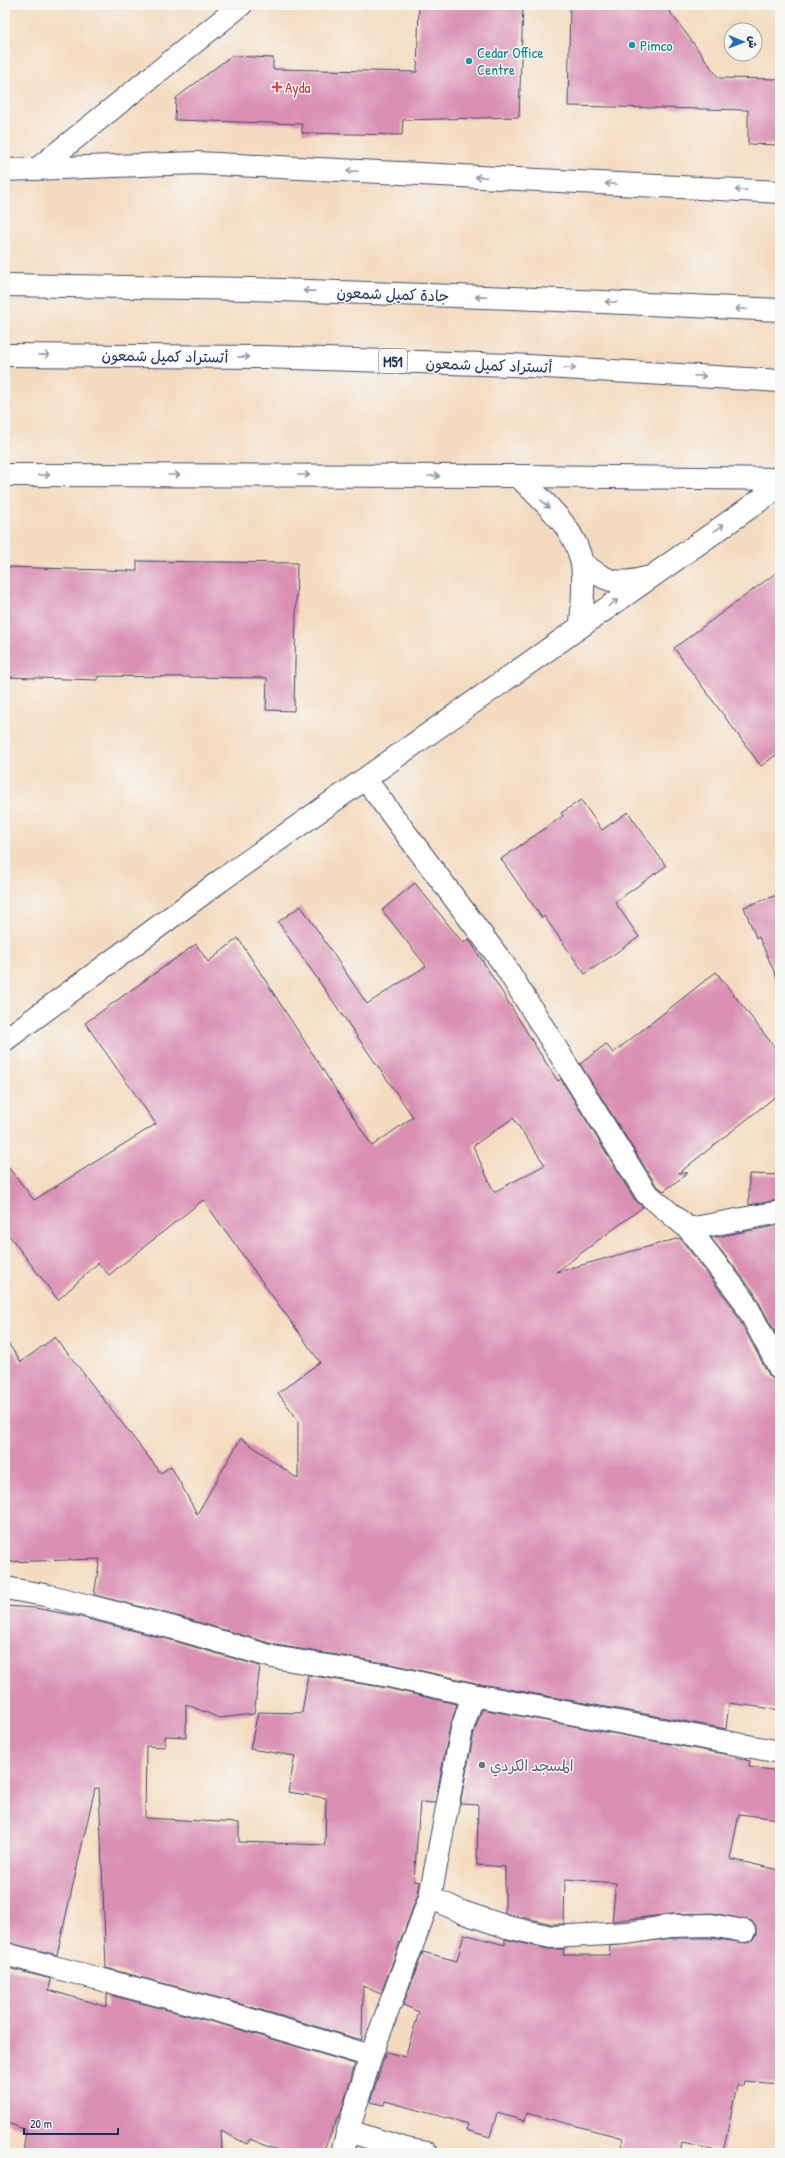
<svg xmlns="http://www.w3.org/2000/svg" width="785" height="2158" font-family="'Patrick Hand','Playpen Sans Arabic',sans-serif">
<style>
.building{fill:#da90b3;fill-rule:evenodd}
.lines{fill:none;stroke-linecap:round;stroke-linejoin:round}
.street-casing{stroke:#3c496d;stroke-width:24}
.secondary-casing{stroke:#3c496d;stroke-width:24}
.highway-casing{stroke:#3c496d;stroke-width:24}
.street{stroke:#fff;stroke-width:22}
.secondary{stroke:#fff;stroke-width:22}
.highway{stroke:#fff;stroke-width:22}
.oneway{stroke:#8d97ae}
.culture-dot{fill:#0f9aa8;stroke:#f6f6f2;stroke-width:1.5}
.health-dot{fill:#e0444e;stroke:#f6f6f2;stroke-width:1.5}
.worship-dot{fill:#6b7280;stroke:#f6f6f2;stroke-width:1.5}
.labels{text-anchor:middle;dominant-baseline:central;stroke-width:3;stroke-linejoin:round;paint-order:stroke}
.shield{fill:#f6f6f2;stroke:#5d6b8a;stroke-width:1}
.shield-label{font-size:14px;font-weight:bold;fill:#1b2f5e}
.culture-label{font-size:15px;fill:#0d838f;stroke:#f6f6f2;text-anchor:start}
.health-label{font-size:15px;fill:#be3a42;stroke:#f6f6f2;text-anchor:start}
.street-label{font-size:15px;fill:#1b2f5e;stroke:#f6f6f2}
.worship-label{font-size:15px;fill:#5b616d;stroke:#f6f6f2;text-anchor:start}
</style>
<rect width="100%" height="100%" fill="#f6f6f2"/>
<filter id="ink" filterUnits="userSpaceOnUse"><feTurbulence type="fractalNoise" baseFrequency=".025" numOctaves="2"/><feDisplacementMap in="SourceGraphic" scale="8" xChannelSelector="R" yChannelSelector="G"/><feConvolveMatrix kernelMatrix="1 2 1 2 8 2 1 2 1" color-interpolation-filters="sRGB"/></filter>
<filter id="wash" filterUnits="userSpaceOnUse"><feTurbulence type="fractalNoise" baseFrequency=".012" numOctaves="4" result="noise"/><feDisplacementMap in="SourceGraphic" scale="16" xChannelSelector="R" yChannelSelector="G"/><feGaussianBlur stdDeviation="0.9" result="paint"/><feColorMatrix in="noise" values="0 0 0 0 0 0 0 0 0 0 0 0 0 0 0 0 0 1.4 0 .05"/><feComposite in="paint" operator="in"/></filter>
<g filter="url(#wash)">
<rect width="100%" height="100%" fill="#f4dbbf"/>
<g id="blocks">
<!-- building -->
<path class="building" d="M 419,5 L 523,5 L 519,117 L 403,120 L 402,135 L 302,133 L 302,124 L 175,120 L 176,98 L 231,56 L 273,58 L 273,69 L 417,72 Z
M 570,5 L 665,5 L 719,78 L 780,79 L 780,145 L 748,144 L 748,110 L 568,106 Z
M 137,561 L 297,563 L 294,711 L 266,710 L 267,678 L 98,676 L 98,680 L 5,677 L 5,567 L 137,571 Z
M 780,570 L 780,752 L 761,766 L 674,648 Z
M 581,800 L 602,830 L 628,812 L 666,866 L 615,902 L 639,937 L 585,974 L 544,916 L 542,918 L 501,859 L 563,816 L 561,813 Z
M 415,883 L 463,943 L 469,939 L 548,1066 L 558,1081 L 561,1079 L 635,1200 L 643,1207 L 556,1272 L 680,1238 L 732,1306 L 769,1375 L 774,1380 L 780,1381 L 780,1710 L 729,1703 L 726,1729 L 476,1683 L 391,1664 L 276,1645 L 177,1616 L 94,1595 L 100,1559 L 5,1562 L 5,1339 L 21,1362 L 55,1337 L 161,1473 L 171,1466 L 197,1514 L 241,1438 L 298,1479 L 298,1420 L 278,1393 L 320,1362 L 203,1200 L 109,1275 L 98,1263 L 58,1300 L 5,1230 L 5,1163 L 34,1200 L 156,1124 L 85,1023 L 196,944 L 208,962 L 238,938 L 372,1146 L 413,1117 L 278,922 L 301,906 L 367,1004 L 426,966 L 382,910 ZM 513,1118 L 545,1165 L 494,1192 L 473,1146 Z
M 780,894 L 780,985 L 759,937 L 756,938 L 744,907 Z
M 716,972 L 780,1054 L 780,1093 L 679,1173 L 688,1173 L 664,1191 L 656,1185 L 580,1064 L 606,1044 L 613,1053 Z
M 749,1174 L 780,1175 L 780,1200 L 749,1205 Z
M 780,1225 L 780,1342 L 753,1291 L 711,1238 Z
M 5,1606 L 35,1608 L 72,1615 L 171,1640 L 260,1666 L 254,1714 L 219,1718 L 186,1704 L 186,1737 L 165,1736 L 165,1747 L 146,1746 L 145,1818 L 239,1823 L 239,1842 L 325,1845 L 326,1798 L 288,1792 L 295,1756 L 250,1749 L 258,1712 L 302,1713 L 308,1675 L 387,1688 L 457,1704 L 450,1727 L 435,1803 L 420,1802 L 414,1881 L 420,1882 L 418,1894 L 381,1994 L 363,1986 L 362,2040 L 234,2002 L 106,1968 L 99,1788 L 95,1788 L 57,1955 L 5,1942 Z
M 482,1709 L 724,1754 L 750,1761 L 749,1767 L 780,1771 L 780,1819 L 739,1814 L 730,1859 L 780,1870 L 780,2084 L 744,2081 L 743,2086 L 737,2086 L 723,2152 L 682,2143 L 680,2153 L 620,2153 L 623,2138 L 527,2113 L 525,2121 L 497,2113 L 490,2137 L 466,2130 L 468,2124 L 385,2101 L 384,2105 L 370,2102 L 386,2052 L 405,2057 L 419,2012 L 403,2005 L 423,1952 L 457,1961 L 464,1934 L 505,1945 L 505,1939 L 548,1949 L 564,1949 L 563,1955 L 609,1955 L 610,1946 L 673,1938 L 710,1938 L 748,1943 L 753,1939 L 756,1934 L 756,1926 L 752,1921 L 713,1913 L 672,1914 L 612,1921 L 616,1883 L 565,1879 L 564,1924 L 552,1924 L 505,1913 L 505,1867 L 477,1865 L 478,1805 L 460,1804 L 474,1732 Z
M 8,1968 L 51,1979 L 49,1990 L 107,2007 L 107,1994 L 228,2026 L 355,2064 L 342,2109 L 322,2153 L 284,2153 L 250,2139 L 247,2144 L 221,2131 L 222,2153 L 23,2153 L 26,2130 L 5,2122 L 5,1979 Z"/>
</g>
</g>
<g filter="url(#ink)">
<use href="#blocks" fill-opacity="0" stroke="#3c496d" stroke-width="1"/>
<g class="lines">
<!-- street casing -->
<g class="street-casing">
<path id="street" d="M 518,476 C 542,501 576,527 582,564 C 585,584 582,605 581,625
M 582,563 C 605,581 616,586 645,578
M 366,780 L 505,966 L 646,1193 L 689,1229 L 743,1299 L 780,1369
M 5,1040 L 220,881 L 780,486
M 689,1229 L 780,1212
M 5,1588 L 50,1596 L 174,1628 L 273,1657 L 389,1676 L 473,1695 L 780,1752
M 430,1897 L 462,1912 L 507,1927 L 551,1937 L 627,1933 L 672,1926 L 711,1925 L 744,1931
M 5,1954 L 231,2014 L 371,2056
M 342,2153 L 348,2131
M 427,2153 L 406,2149 L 348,2131 L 371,2056 L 430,1897 L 462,1729 L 473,1695"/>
</g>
<!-- secondary casing -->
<g class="secondary-casing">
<path id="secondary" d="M 37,169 L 241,5
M 5,170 L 197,163 L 780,192
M 5,475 L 518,476 L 780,479"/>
</g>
<!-- highway casing -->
<g class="highway-casing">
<path id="highway" d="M 5,285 L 251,289 L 513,298 L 780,310
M 5,355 L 262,357 L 512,365 L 780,381"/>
</g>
<!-- street -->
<use href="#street" class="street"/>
<!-- secondary -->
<use href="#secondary" class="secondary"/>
<!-- highway -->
<use href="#highway" class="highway"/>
</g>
<!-- one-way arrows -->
<defs><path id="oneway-shaft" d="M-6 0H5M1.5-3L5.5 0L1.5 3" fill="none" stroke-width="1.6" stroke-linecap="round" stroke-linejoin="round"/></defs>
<g class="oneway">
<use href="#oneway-shaft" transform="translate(352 171) rotate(-177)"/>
<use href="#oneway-shaft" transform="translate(481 177) rotate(-177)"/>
<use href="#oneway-shaft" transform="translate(611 184) rotate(-177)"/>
<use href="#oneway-shaft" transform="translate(741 190) rotate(-177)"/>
<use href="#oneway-shaft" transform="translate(309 291) rotate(-178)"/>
<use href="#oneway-shaft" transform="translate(481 297) rotate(-178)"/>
<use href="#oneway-shaft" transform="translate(611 302) rotate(-177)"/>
<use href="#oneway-shaft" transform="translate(741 309) rotate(-177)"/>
<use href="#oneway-shaft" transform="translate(44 355) rotate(1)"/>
<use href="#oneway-shaft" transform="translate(244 357) rotate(1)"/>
<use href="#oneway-shaft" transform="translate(570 368) rotate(3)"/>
<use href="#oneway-shaft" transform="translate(700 376) rotate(3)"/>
<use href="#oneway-shaft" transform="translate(44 475)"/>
<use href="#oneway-shaft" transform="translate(174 475)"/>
<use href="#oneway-shaft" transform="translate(304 475)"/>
<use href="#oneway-shaft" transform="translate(434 476)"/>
<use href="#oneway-shaft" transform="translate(545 504) rotate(45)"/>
<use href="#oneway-shaft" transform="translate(719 528) rotate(-35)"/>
<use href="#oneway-shaft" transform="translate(613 603) rotate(-35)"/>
</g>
</g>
<!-- markers -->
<g class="culture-dot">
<circle cx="632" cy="45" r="4"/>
<circle cx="469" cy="61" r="4"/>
</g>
<path class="health-dot" d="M275 81h4v4h4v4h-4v4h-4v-4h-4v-4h4z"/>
<circle class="worship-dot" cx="482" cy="1765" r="4"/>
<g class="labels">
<!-- shield labels -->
<rect class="shield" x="379" y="349" width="28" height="24" rx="3"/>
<g class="shield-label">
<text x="393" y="361">M51</text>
</g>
<!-- culture labels -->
<g class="culture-label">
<text x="640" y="45">Pimco</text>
<text x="477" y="52">Cedar Office<tspan x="477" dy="17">Centre</tspan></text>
</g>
<!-- health labels -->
<g class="health-label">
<text x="285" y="87">Ayda</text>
</g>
<!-- street labels -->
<g class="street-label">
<text transform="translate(393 294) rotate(2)">جادة كميل شمعون</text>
<text transform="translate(165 356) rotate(1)">أتستراد كميل شمعون</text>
<text transform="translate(489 365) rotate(2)">أتستراد كميل شمعون</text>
</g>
<!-- worship labels -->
<g class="worship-label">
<text x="490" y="1765">المسجد الكردي</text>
</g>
</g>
<!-- margin -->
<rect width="785" height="2158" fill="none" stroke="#f6f6f2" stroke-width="20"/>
<!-- north arrow -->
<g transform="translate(743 42) rotate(91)"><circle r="19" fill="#f6f6f2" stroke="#9ea6b7"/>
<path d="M0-3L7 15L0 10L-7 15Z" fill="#1f6fb2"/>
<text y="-6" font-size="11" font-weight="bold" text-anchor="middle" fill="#1b2f5e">ش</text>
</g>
<!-- scale -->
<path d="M24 2128v6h94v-6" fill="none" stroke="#1b2f5e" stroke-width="2"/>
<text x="30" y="2128" font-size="12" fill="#1b2f5e" stroke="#f6f6f2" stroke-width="3" paint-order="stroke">20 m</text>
</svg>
